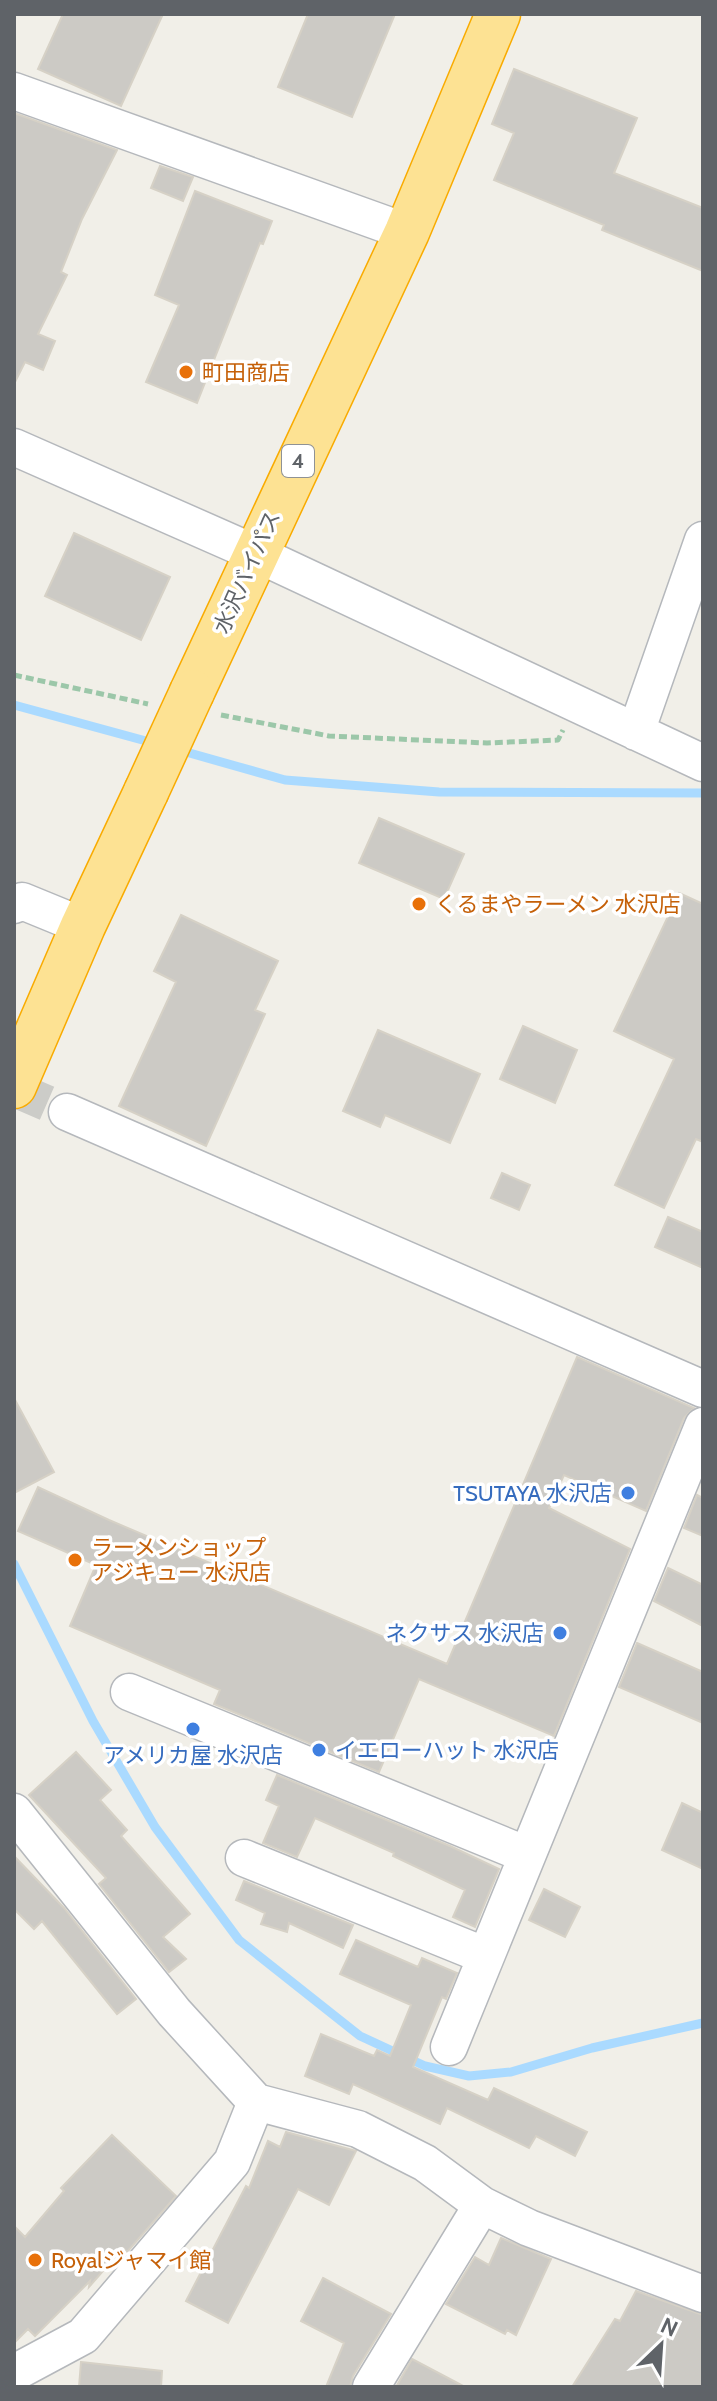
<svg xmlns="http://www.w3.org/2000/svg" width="717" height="2401" font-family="Cabin,'Noto Sans JP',sans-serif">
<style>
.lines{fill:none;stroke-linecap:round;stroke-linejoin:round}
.stream{stroke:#aadaff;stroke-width:9}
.building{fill:#cccac5;stroke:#d6d1c6;stroke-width:2}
.minor-tunnel{stroke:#ccccc8;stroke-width:36;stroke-dasharray:36 18;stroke-linecap:butt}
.minor-casing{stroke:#b5b8bc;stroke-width:39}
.highway-casing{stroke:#f9ab00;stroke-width:47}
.path{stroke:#9cc7a9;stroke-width:5;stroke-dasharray:8 4;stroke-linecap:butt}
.minor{stroke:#fff;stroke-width:36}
.highway{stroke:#fde293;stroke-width:44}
.highway-bridge-casing{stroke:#f9ab00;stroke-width:47;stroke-linecap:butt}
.highway-bridge{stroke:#fde293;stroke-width:44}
.food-dot{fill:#e8710a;stroke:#fff;stroke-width:3}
.shop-dot{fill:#3f7fe0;stroke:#fff;stroke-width:3}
.labels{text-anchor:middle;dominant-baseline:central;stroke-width:7;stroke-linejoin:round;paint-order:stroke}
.shield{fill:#fff;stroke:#8f9295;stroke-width:2}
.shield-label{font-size:20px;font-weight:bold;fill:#5f6368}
.food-label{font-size:22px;fill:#c56008;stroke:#fff;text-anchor:start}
.street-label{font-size:22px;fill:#5f6368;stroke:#fff}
.shop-label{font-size:22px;fill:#366cbe;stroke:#fff;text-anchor:end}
</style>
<rect width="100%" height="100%" fill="#f1efe8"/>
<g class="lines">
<!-- stream -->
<path class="stream" d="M 14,705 L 157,744
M 179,750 L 285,780 L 439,792 L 703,793
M 14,1564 L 93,1721 L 155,1827 L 239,1940 L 360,2036 L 425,2066 L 469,2076 L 511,2072 L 592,2048 L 703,2023"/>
</g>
<!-- building -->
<path class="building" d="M 63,14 L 163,14 L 121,106 L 38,69 Z
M 308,14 L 395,14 L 352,117 L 278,87 Z
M 514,69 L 637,118 L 614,173 L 703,208 L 703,271 L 602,230 L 604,225 L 494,180 L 514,133 L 492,124 Z
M 14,113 L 117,150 L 82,219 L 61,272 L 67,275 L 38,334 L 55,341 L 43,370 L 25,362 L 14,384 Z
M 160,166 L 193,177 L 183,201 L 151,188 Z
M 195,191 L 272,221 L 263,244 L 260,243 L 197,403 L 146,382 L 179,305 L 155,295 Z
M 74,533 L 170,577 L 141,640 L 45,596 Z
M 379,818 L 464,854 L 444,899 L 359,863 Z
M 679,893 L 703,904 L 703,1142 L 696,1139 L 664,1208 L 615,1185 L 674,1059 L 614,1031 Z
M 181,915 L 278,961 L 255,1010 L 265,1014 L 206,1146 L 119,1106 L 176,982 L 154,971 Z
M 523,1026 L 577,1050 L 555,1103 L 500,1079 Z
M 378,1030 L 480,1074 L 450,1143 L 385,1115 L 380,1127 L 343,1111 Z
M 502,1173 L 530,1185 L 519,1210 L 491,1198 Z
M 668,1217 L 703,1232 L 703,1268 L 655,1247 Z
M 577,1357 L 694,1408 L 684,1418 L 646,1511 L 564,1475 L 549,1508 L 630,1549 L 554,1736 L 419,1679 L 379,1772 L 214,1704 L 220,1690 L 70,1626 L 96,1565 L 18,1531 L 38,1487 L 109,1520 L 447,1664 Z
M 14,1398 L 54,1472 L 14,1493 Z
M 697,1495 L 703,1498 L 703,1536 L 684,1528 Z
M 668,1568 L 703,1585 L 703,1626 L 654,1601 Z
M 637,1643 L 703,1672 L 703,1723 L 619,1687 Z
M 76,1752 L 111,1790 L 100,1800 L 127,1830 L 121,1836 L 190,1914 L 163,1937 L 186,1959 L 169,1972 L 99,1884 L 106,1878 L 29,1795 Z
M 277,1775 L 450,1846 L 499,1869 L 475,1927 L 453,1917 L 465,1890 L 393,1856 L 394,1853 L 315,1818 L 297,1857 L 263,1843 L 279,1806 L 266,1800 Z
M 682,1803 L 703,1813 L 703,1869 L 662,1850 Z
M 14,1856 L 64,1908 L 136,1999 L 117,2014 L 42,1921 L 34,1929 L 14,1909 Z
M 244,1881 L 353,1925 L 343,1948 L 289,1923 L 287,1932 L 261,1924 L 265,1913 L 236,1900 Z
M 544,1889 L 580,1907 L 565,1937 L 529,1920 Z
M 356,1940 L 418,1967 L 422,1958 L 457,1973 L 446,1999 L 442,1997 L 413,2067 L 488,2100 L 494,2088 L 587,2132 L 575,2156 L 536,2136 L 529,2148 L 447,2108 L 440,2124 L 353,2084 L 349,2094 L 305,2076 L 321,2034 L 374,2056 L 377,2050 L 390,2056 L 411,2005 L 340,1974 Z
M 286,2132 L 356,2151 L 329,2205 L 298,2189 L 228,2323 L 186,2301 L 246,2186 L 249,2188 L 268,2141 L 280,2147 Z
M 112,2135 L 176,2196 L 127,2252 L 123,2248 L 89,2287 L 90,2281 L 35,2336 L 28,2329 L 14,2343 L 14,2226 L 25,2237 L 64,2191 L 61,2188 Z
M 501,2238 L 551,2259 L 516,2335 L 507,2330 L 505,2334 L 446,2304 L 475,2257 L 489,2265 Z
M 323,2278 L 391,2314 L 353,2376 L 350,2387 L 326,2387 L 344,2343 L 301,2321 Z
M 636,2291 L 703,2315 L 703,2387 L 572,2387 L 615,2319 L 620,2321 Z
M 412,2359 L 465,2387 L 396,2387 Z
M 81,2362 L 162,2371 L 161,2387 L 79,2387 Z"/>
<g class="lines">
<!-- minor-tunnel -->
<path class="minor-tunnel" d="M 14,1089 L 67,1112"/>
<!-- minor casing -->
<g class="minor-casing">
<path id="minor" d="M 14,91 L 407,232
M 14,447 L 257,554 L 703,763
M 636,732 L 703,540
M 14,905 L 22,901 L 83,926
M 67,1112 L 703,1389
M 129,1692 L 527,1855
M 14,1812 L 174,2012 L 256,2102 L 232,2162 L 83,2336 L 14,2373
M 244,1858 L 486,1956
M 449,2047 L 703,1426
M 256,2102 L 358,2129 L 425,2163 L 482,2205 L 371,2387
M 482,2205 L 529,2228 L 703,2294"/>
</g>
<!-- highway casing -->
<g class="highway-casing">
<path id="highway" d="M 192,692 L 407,232 L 498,14
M 14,1086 L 83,926 L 146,792"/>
</g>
<!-- path -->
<path class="path" d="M 14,675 L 148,704
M 221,715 L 329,736 L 487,743 L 558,740 L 563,730"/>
<!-- minor -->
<use href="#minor" class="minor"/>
<!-- highway -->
<use href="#highway" class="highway"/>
<!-- highway-bridge casing -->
<g class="highway-bridge-casing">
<path id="highway-bridge" d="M 146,792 L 192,692"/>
</g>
<!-- highway-bridge -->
<use href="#highway-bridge" class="highway-bridge"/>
</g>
<!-- markers -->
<g class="food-dot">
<circle cx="186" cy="372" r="8"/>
<circle cx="419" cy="904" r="8"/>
<circle cx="75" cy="1560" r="8"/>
<circle cx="35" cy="2260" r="8"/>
</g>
<g class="shop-dot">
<circle cx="628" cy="1493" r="8"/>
<circle cx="560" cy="1633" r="8"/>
<circle cx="193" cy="1729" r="8"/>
<circle cx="319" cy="1750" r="8"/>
</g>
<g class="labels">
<!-- shield labels -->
<rect class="shield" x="282" y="445" width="32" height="32" rx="6"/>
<g class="shield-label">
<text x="298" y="461">4</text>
</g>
<!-- food labels -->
<g class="food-label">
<text x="202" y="372">町田商店</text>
<text x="435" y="904">くるまやラーメン 水沢店</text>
<text x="91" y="1547">ラーメンショップ<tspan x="91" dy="25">アジキュー 水沢店</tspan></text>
<text x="51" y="2260">Royalジャマイ館</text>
</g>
<!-- street labels -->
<g class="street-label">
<text transform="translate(247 572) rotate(-66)">水沢バイパス</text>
</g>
<!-- shop labels -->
<g class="shop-label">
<text x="612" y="1493">TSUTAYA 水沢店</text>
<text x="544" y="1633">ネクサス 水沢店</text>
<text x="335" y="1750" text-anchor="start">イエローハット 水沢店</text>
<text x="193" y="1755" text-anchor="middle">アメリカ屋 水沢店</text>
</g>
</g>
<!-- border -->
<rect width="717" height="2401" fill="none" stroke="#5f6368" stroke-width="32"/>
<!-- north arrow -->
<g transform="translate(661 2345) rotate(25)" stroke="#ffffff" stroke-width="6" paint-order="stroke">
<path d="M0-6L14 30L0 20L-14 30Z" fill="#5f6368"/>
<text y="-12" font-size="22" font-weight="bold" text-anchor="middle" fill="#5f6368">N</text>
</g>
</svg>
